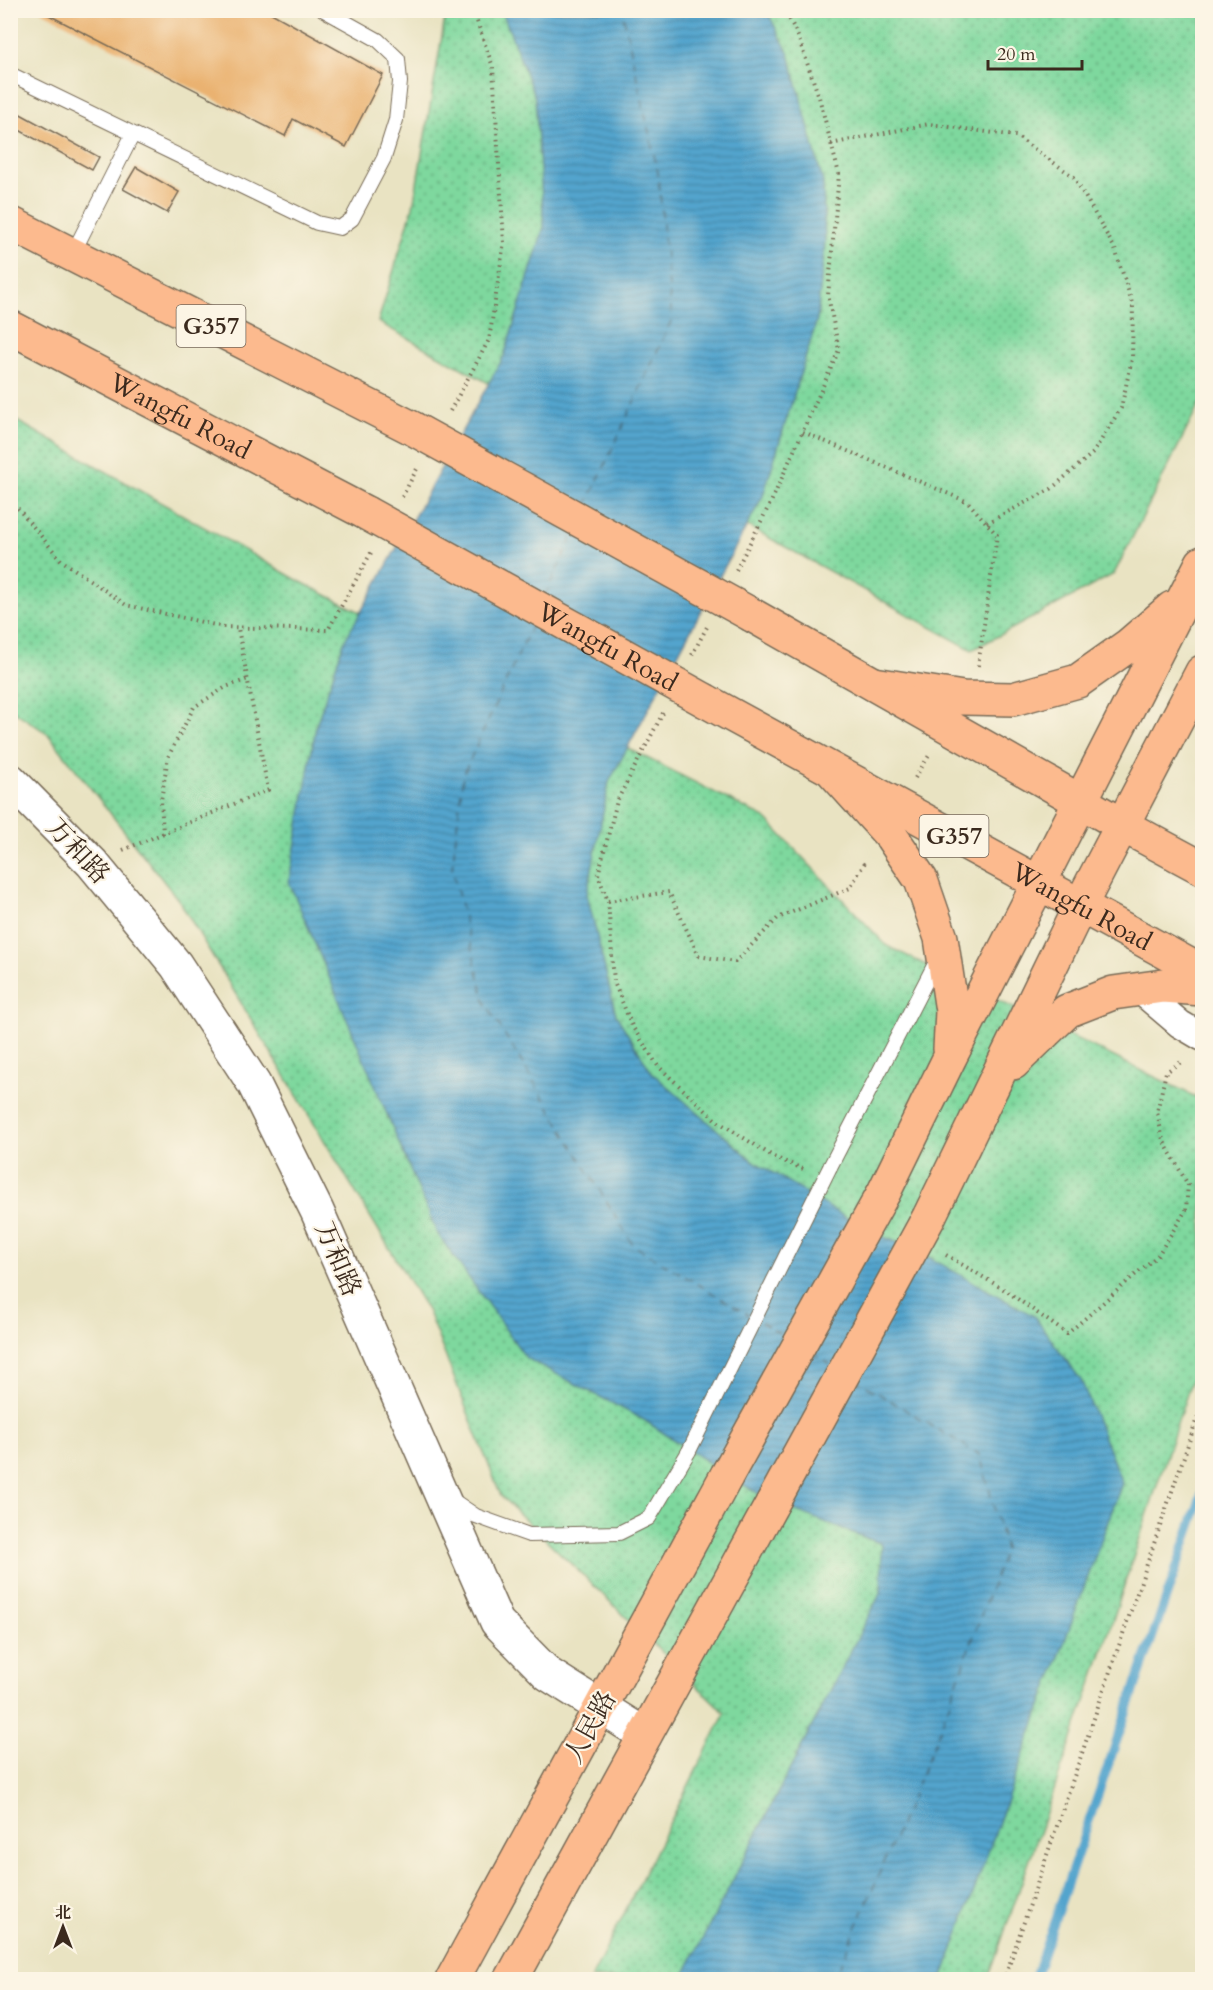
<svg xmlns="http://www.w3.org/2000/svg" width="1213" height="1990" font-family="Cardo,'Noto Serif SC',serif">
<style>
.park{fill:url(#park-dots);stroke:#5c815e;stroke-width:1.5}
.water{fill:url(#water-rules);stroke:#466776;stroke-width:1.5}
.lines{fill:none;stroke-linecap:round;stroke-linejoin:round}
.stream{stroke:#52a4cd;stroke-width:9}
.ferry{stroke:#445b64;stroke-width:1.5;stroke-dasharray:8 6;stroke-linecap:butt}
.building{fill:#eab271}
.service-casing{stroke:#786b57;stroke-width:16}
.minor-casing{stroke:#786b57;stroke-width:30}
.tertiary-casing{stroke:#786b57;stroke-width:36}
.primary-casing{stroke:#786b57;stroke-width:36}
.trunk-casing{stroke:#786b57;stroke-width:36}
.path{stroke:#786b57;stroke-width:4;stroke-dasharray:1.5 4.5;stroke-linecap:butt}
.service{stroke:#fff;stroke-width:14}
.minor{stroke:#fff;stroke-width:27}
.tertiary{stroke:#fff;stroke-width:33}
.primary{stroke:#fcba8e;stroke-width:33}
.trunk{stroke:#fcba8e;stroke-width:33}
.service-bridge-casing{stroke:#786b57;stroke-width:16;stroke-linecap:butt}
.primary-bridge-casing{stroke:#786b57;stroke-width:36;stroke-linecap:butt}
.trunk-bridge-casing{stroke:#786b57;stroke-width:36;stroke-linecap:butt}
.service-bridge{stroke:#fff;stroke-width:14}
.primary-bridge{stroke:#fcba8e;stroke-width:33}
.trunk-bridge{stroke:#fcba8e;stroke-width:33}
.labels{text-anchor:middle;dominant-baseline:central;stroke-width:4.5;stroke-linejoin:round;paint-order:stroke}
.shield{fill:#fcf5e5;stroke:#75675a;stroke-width:1.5}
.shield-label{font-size:24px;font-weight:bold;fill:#3b2a1e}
.street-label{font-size:26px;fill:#3b2a1e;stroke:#fcf5e5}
</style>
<defs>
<pattern id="park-dots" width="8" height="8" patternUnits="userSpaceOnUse" patternTransform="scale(1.5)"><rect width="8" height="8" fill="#7ed89e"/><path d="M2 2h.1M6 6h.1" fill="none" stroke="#68af80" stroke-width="1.8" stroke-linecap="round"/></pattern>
<pattern id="water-rules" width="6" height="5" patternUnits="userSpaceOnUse" patternTransform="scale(1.5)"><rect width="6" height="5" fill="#52a4cd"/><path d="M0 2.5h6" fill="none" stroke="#4586a6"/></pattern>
</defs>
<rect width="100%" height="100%" fill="#fcf5e5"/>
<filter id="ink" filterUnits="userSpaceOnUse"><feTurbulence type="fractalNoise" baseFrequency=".0167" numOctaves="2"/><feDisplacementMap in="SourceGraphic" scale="12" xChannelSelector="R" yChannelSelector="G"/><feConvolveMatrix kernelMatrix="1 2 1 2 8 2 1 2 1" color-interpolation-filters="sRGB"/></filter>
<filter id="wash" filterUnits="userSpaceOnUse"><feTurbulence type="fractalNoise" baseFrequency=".008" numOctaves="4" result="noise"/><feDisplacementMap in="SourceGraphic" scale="24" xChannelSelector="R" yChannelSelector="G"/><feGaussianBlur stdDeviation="1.35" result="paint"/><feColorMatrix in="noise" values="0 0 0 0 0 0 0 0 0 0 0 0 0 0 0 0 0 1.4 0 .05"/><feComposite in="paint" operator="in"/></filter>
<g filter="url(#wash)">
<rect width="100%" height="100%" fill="#e9e3c2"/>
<!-- park -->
<path class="park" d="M 442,11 L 1202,11 L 1202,399 L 1114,574 L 972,650 L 378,322 L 413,207 L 445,18 Z
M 10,417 L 299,581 L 765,818 L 887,946 L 1202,1100 L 1202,1348 L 1102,1653 L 988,1979 L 591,1979 L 725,1713 L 501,1496 L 428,1312 L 180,902 L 48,734 L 11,709 Z"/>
<!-- water -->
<path class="water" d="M 502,11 L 767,11 L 789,54 L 823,182 L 825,241 L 817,320 L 763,496 L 609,782 L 587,894 L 616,1015 L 652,1073 L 752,1160 L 866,1230 L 914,1249 L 1034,1316 L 1081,1380 L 1122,1483 L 942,1979 L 682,1979 L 881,1592 L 882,1544 L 773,1502 L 727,1475 L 644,1420 L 526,1358 L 437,1233 L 289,882 L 316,726 L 344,642 L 504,356 L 544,227 L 535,98 Z"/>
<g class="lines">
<!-- stream -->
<path class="stream" d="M 1034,1980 L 1202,1494"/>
<!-- ferry -->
<path class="ferry" d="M 586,506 L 672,319 L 658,173 L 622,10
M 545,596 L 573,535
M 532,625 L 463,775 L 452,869 L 485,1002 L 633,1245 L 749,1315
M 761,1322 L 785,1337
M 812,1353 L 831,1365
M 834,1980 L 936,1740 L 1005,1549 L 980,1455 L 858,1381"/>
</g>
<g id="blocks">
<!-- building -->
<path class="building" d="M 39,10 L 266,10 L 383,75 L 346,147 L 293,119 L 285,136 Z
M 15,111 L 99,157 L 92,170 L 10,125 L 10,118 Z
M 136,167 L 179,192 L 167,213 L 123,189 Z"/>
</g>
</g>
<g filter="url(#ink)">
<use href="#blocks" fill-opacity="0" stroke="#786b57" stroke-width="1.5"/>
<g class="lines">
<!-- service casing -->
<g class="service-casing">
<path id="service" d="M 10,74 L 317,223 L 340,228 L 352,219 L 384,158 L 396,120 L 400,82 L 398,59 L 378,40 L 324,10
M 72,255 L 133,134
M 830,1167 L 937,960
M 451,1499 L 476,1516 L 529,1535 L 619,1533 L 649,1518 L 689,1451"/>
</g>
<!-- minor casing -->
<g class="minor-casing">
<path id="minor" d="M 1140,990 L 1180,1024 L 1202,1037"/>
</g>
<!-- tertiary casing -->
<g class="tertiary-casing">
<path id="tertiary" d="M 10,780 L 92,863 L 176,965 L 254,1084 L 317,1211 L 497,1622 L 548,1674 L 645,1735"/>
</g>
<!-- primary casing -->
<g class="primary-casing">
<path id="primary" d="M 874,684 L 963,698 L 1013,699 L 1078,681 L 1129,645 L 1172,608
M 834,773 L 891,836 L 921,880 L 941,938 L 952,1011 L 950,1049
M 1013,1063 L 1067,1011 L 1113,993 L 1163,986 L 1202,989
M 884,1192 L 949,1059 L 1202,563
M 929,1217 L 1081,904 L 1202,672
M 452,1980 L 727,1475
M 511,1980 L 773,1502"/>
</g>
<!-- trunk casing -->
<g class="trunk-casing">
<g id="trunk">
<path d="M 10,223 L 412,428"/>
<path id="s1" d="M 10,327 L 366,513"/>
<path d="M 752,615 L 1122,825 L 1202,868"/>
<path id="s2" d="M 706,701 L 1202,972"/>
</g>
</g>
<!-- path -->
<path class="path" d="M 831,144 L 929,124 L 1016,136 L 1074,177 L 1115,249 L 1133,306 L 1132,359 L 1121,408 L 1093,453 L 1051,489 L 987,523
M 450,411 L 489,340 L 504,243 L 493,67 L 473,10
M 803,432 L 968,502 L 997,535 L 978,666
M 402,497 L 418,467
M 10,499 L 61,560 L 126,605 L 224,627 L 328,630 L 372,551
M 736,570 L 772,500 L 839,350 L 828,296 L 839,174 L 819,97 L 797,34 L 785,10
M 692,655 L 707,627
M 663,713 L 617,801 L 598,875 L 608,901 L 614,982 L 632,1026 L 658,1066 L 717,1121 L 774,1157 L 803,1169
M 915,778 L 930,754
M 163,834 L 161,800 L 168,757 L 194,707 L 226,687 L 248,679
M 123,850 L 268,790 L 238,628
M 608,901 L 669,892 L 699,956 L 735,962 L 778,918 L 850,888 L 867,859
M 946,1255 L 1005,1290 L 1067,1334 L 1158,1255 L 1186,1210 L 1188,1185 L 1163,1140 L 1157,1112 L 1166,1072 L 1184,1060
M 1004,1980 L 1202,1404"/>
<!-- service -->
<use href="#service" class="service"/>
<!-- minor -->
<use href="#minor" class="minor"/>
<!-- tertiary -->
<use href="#tertiary" class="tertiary"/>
<!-- primary -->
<use href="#primary" class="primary"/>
<!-- trunk -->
<use href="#trunk" class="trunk"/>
<!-- service-bridge casing -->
<g class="service-bridge-casing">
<path id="service-bridge" d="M 689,1451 L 830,1167"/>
</g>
<!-- primary-bridge casing -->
<g class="primary-bridge-casing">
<path id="primary-bridge" d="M 727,1475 L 884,1192
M 773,1502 L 929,1217"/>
</g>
<!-- trunk-bridge casing -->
<g class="trunk-bridge-casing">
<g id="trunk-bridge">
<path d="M 412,428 L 752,615"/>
<path id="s3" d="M 366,513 L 706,701"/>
</g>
</g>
<!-- service-bridge -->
<use href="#service-bridge" class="service-bridge"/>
<!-- primary-bridge -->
<use href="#primary-bridge" class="primary-bridge"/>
<!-- trunk-bridge -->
<use href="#trunk-bridge" class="trunk-bridge"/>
</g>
</g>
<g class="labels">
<!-- shield labels -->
<g class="shield">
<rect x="176.5" y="305" width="69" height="42" rx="4.5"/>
<rect x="919.5" y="815" width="69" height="42" rx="4.5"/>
</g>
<g class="shield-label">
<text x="211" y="326">G357</text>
<text x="954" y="836">G357</text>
</g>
<!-- street labels -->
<g class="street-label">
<text stroke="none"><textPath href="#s1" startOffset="192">Wangfu Road</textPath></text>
<text stroke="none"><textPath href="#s3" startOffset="276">Wangfu Road</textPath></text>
<text transform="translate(78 851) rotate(47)">万和路</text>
<text stroke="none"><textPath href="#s2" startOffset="428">Wangfu Road</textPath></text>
<text transform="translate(338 1259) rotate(67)">万和路</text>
<text transform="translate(590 1727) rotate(-61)">人民路</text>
</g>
</g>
<!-- margin -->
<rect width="1213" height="1990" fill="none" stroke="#fcf5e5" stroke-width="36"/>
<!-- north arrow -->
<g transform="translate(63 1927)" stroke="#fcf5e5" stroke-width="4.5" paint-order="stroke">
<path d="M0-4.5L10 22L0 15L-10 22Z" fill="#3b2a1e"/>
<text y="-9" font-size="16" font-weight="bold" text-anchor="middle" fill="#3b2a1e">北</text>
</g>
<!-- scale -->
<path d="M988 60v9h94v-9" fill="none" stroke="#3b2a1e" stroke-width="3"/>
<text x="997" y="60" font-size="18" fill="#3b2a1e" stroke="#fcf5e5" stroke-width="4.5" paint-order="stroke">20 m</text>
</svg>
